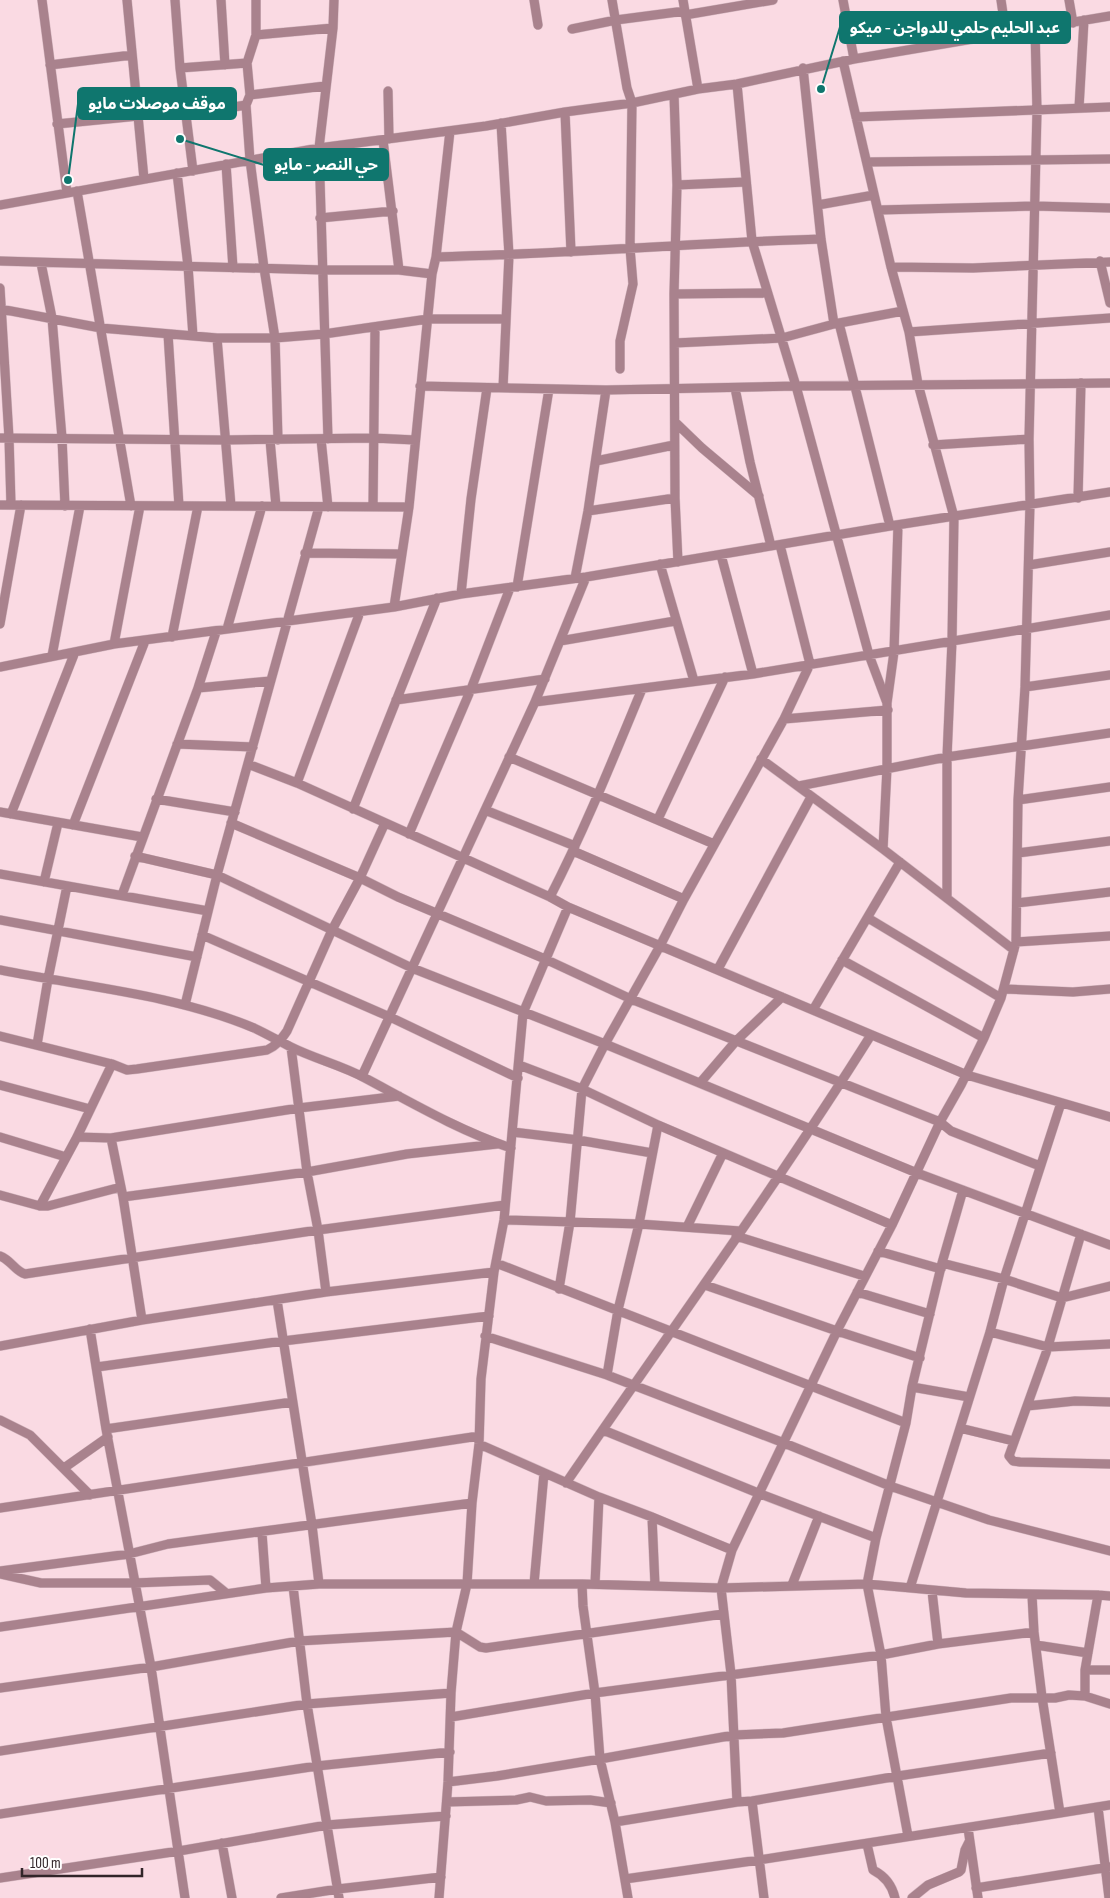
<svg xmlns="http://www.w3.org/2000/svg" width="1110" height="1898" font-family="'Sofia Sans Condensed','Noto Sans Arabic',sans-serif">
<style>
.lines{fill:none;stroke-linecap:round;stroke-linejoin:round}
.minor-casing{stroke:#d6b9c2;stroke-width:10}
.minor{stroke:#a9828d;stroke-width:9}
.leader{fill:none;stroke:#0f766e;stroke-width:2}
.callout-dot{fill:#0f766e;stroke:#fff;stroke-width:2}
.callout{fill:#0f766e;stroke:#0f766e;stroke-width:2}
.callout-label{font-size:16px;text-anchor:middle;font-weight:bold;fill:#fff}
</style>
<rect width="100%" height="100%" fill="#fadae3"/>
<g class="lines">
<!-- minor casing -->
<g class="minor-casing">
<path id="minor" d="M 42,0 L 67,193
M 127,0 L 144,179
M 175,0 L 180,68 L 193,171
M 221,0 L 225,65
M 256,0 L 256,35 L 247,63 L 250,95 L 246,105 L 250,160 L 264,268 L 275,338 L 278,440
M 534,0 L 538,25
M 612,0 L 627,88 L 632,103 L 630,248 L 633,284 L 620,341 L 620,369
M 683,0 L 698,89
M 843,0 L 854,59
M 1001,0 L 1006,34
M 1069,0 L 1073,23
M 685,15 L 773,0
M 572,29 L 616,20 L 685,11
M 256,35 L 333,28
M 843,61 L 891,267 L 909,332 L 918,384 L 954,517 L 952,641 L 947,757 L 947,898
M 50,65 L 132,55
M 180,68 L 247,63
M 803,68 L 821,239 L 834,324
M 737,84 L 752,241 L 796,386 L 869,655 L 887,703
M 388,91 L 389,139
M 674,94 L 677,185 L 674,294 L 675,498 L 678,562
M 250,95 L 325,86
M 1079,108 L 1084,20
M 565,112 L 571,252
M 186,115 L 246,105
M 856,117 L 1110,107
M 501,123 L 509,255 L 503,388
M 57,124 L 138,116
M 383,140 L 399,270
M 867,162 L 1110,159
M 226,164 L 233,268
M 177,173 L 188,266 L 193,336
M 677,185 L 746,182
M 77,191 L 131,506
M 0,205 L 319,148 L 486,126 L 565,112 L 632,103 L 698,89 L 737,84 L 854,59 L 1110,16
M 818,205 L 874,195
M 879,210 L 1034,206 L 1110,208
M 320,218 L 393,211
M 436,257 C 564,254 692,243 821,239
M 0,261 L 323,270 L 399,270 L 432,274
M 1100,261 L 1110,303
M 41,263 L 52,318 L 62,438 L 65,506
M 891,267 L 973,268 L 1110,262
M 0,288 L 9,438 L 11,505
M 674,294 L 767,293
M 0,309 L 101,328 L 217,338 L 275,338 L 324,334 L 428,319 L 506,319
M 839,323 L 890,526
M 909,332 L 1110,318
M 168,334 L 179,506
M 217,338 L 231,506
M 675,343 L 782,338 L 834,324 L 903,311
M 420,386 L 606,390 L 796,386 L 1110,383
M 735,388 L 750,462 L 771,546
M 675,422 L 702,448 L 759,496
M 0,438 L 224,440 L 373,438 L 415,440
M 321,439 L 328,507
M 328,439 L 319,148 L 333,28 L 334,0
M 270,440 L 276,506
M 933,445 L 1029,439
M 596,461 L 674,445
M 1078,498 L 1081,383
M 0,505 L 409,507
M 373,507 L 375,328
M 588,511 L 675,498
M 305,553 L 402,554
M 721,555 L 753,674
M 660,564 L 694,681
M 1029,565 L 1110,552
M 575,578 L 588,511 L 606,390
M 517,587 L 549,389
M 461,594 L 471,499 L 487,388
M 394,607 L 409,507 L 432,274 L 436,257 L 450,131
M 0,624 L 21,505
M 227,629 L 262,506
M 172,637 L 198,506
M 560,641 L 675,621
M 114,644 L 140,506
M 52,656 L 80,506
M 0,667 L 114,644 L 394,607 L 461,594 L 586,577 L 890,526 L 1110,492
M 1025,687 L 1110,675
M 198,688 L 270,681
M 396,700 L 545,679
M 535,702 L 753,674 L 1110,615
M 784,719 L 888,710
M 177,744 L 253,747
M 509,757 L 714,844
M 761,759 L 883,849 L 1014,950
M 248,764 L 297,783 L 550,897 L 568,907 L 967,1075 L 1110,1117
M 297,783 L 360,612
M 799,786 L 947,757 L 1110,733
M 156,799 L 235,812
M 1018,800 L 1110,787
M 353,809 L 437,598
M 485,810 L 575,846
M 0,812 L 142,837
M 11,814 L 75,652
M 658,819 L 725,677
M 231,823 L 360,878 L 398,897 L 545,959 L 631,999 L 940,1122 L 951,1131 L 1040,1166
M 73,825 L 145,641
M 409,834 L 471,689 L 510,588
M 883,849 L 887,768 L 887,703 L 894,652 L 898,525
M 573,851 L 684,899
M 1018,853 L 1110,841
M 135,856 L 217,875 L 412,968 L 605,1044 L 917,1173 L 1110,1245
M 0,874 L 208,911
M 44,882 L 58,823
M 122,895 L 198,688 L 216,632
M 550,897 C 585,829 613,759 642,689
M 1017,903 L 1110,892
M 868,918 L 1001,998
M 0,920 L 197,957
M 202,935 L 390,1017 L 518,1078
M 1016,942 L 1110,936
M 842,960 L 984,1038
M 718,969 L 811,797
M 0,970 C 85,987 173,994 254,1028 C 267,1034 279,1041 291,1047 C 315,1059 341,1065 365,1078 C 412,1103 460,1131 511,1148
M 1004,989 L 1073,992 L 1110,989
M 185,1005 L 217,875 L 319,507
M 813,1010 L 900,862
M 0,1036 L 112,1064
M 37,1045 L 48,979 L 67,886
M 291,1047 L 307,1172 L 318,1230 L 326,1292
M 519,1065 L 582,1089 L 658,1125 L 892,1225
M 362,1076 L 535,702 L 586,577
M 700,1083 L 736,1041 L 782,997
M 0,1085 L 90,1109
M 513,1132 L 578,1140 L 652,1153
M 0,1137 L 66,1157
M 77,1137 L 111,1138 L 123,1197 L 142,1320
M 111,1138 L 299,1108 L 399,1096
M 0,1195 L 40,1206 L 48,1206 L 121,1187
M 123,1197 L 307,1172 L 407,1154 L 497,1144
M 40,1206 L 77,1137 L 112,1064 L 127,1070 L 137,1069 L 267,1050 C 276,1046 281,1040 287,1031 L 332,930 L 360,878 L 385,823
M 504,1220 L 639,1224 L 740,1231
M 687,1227 L 723,1153
M 1081,1234 L 1046,1353 L 1009,1456 L 1013,1461 L 1020,1462 L 1110,1464
M 736,1236 L 864,1276
M 878,1251 L 941,1269
M 0,1256 C 11,1260 15,1271 25,1274 L 318,1230 L 505,1205
M 496,1263 L 906,1423
M 942,1263 L 1004,1279 L 1062,1298 L 1110,1286
M 705,1285 L 837,1331 L 920,1358
M 559,1289 L 570,1222 L 582,1089 L 605,1044 L 660,946 L 684,899 L 784,719 L 810,664 L 780,545
M 857,1292 L 930,1314
M 277,1300 L 312,1525 L 319,1584
M 90,1329 L 106,1429 L 151,1667 L 185,1898
M 990,1332 L 1048,1347 L 1110,1344
M 485,1336 L 607,1375 L 784,1443 L 890,1486 L 989,1520 L 1110,1551
M 0,1346 L 142,1320 L 326,1292 L 494,1272
M 97,1367 L 283,1341 L 489,1316
M 607,1375 L 618,1310 L 639,1224 L 658,1125
M 912,1387 L 969,1397
M 1027,1406 L 1075,1401 L 1110,1402
M 0,1420 L 30,1435 L 90,1495
M 960,1428 L 1014,1441
M 106,1429 L 292,1402
M 603,1430 L 758,1493 L 876,1538
M 479,1444 L 599,1497 L 652,1517 L 732,1550
M 64,1468 L 108,1437
M 566,1483 C 668,1334 775,1188 871,1035
M 0,1508 L 479,1436
M 652,1517 L 655,1585
M 262,1533 L 266,1588
M 0,1571 L 129,1554 L 168,1544 L 472,1503
M 0,1574 L 41,1583 L 134,1583 L 210,1580 L 226,1593
M 534,1584 L 544,1473
M 582,1584 L 583,1606 L 595,1693 L 600,1759 L 615,1822 L 628,1898
M 595,1584 L 599,1497
M 792,1585 L 819,1516
M 293,1586 L 307,1704 L 339,1898
M 910,1588 L 990,1332 L 1004,1279 L 1061,1103
M 932,1591 L 938,1644
M 0,1627 L 266,1588 L 319,1584 L 582,1584 L 721,1588 L 867,1584 L 966,1593 L 1098,1595 L 1110,1596
M 1036,1645 L 1088,1653
M 1085,1670 L 1110,1670
M 0,1688 L 151,1667 L 299,1641 L 456,1632 L 480,1647 L 486,1648 L 723,1614
M 1085,1696 L 1110,1704
M 451,1717 L 595,1693 L 881,1655 L 938,1644 L 1034,1632
M 0,1751 L 307,1704 L 451,1693
M 448,1782 L 497,1776 L 600,1759 L 734,1735 L 783,1733 L 1011,1698 L 1055,1698 L 1069,1695 L 1085,1696 L 1085,1670 L 1098,1595
M 752,1801 L 764,1898
M 447,1802 L 516,1800 L 530,1797 L 546,1801 L 590,1800 L 611,1803
M 737,1802 L 731,1674 L 721,1588 L 732,1550 L 837,1331 L 892,1225 L 940,1122 L 961,1085 L 984,1038 L 1001,998 L 1016,942 L 1018,800 L 1025,687 L 1030,504 L 1029,439 L 1037,111 L 1035,29
M 1098,1807 L 1109,1898
M 1060,1813 L 1110,1805
M 0,1814 L 317,1766 L 450,1752
M 615,1822 L 737,1802 L 752,1801 L 898,1776 L 1051,1753
M 968,1828 L 978,1898
M 908,1836 L 886,1717 L 881,1655 L 867,1584 L 876,1538 L 906,1423 L 912,1387 L 942,1263 L 963,1190
M 222,1843 L 232,1898
M 867,1844 L 873,1870 C 885,1876 892,1885 895,1898
M 0,1878 L 179,1851 L 327,1825 L 446,1816
M 625,1879 L 759,1860 L 1060,1813 L 1042,1697 L 1034,1632 L 1032,1595
M 976,1888 L 1110,1867
M 281,1898 L 338,1889 L 441,1877
M 439,1898 L 448,1782 L 451,1693 L 456,1632 L 467,1584 L 472,1503 L 479,1444 L 481,1379 L 494,1272 L 504,1220 L 523,1013 L 568,907
M 912,1898 L 928,1885 L 959,1872 L 961,1870 L 965,1850 L 969,1842"/>
</g>
<!-- minor -->
<use href="#minor" class="minor"/>
</g>
<!-- callouts -->
<path class="leader" d="M821 89L840 27M68 180L78 104M180 139L264 165"/>
<g class="callout-dot">
<circle cx="821" cy="89" r="5"/>
<circle cx="68" cy="180" r="5"/>
<circle cx="180" cy="139" r="5"/>
</g>
<g class="callout">
<rect x="840" y="12" width="230" height="31" rx="5"/>
<rect x="78" y="88" width="158" height="31" rx="5"/>
<rect x="264" y="149" width="124" height="31" rx="5"/>
</g>
<g class="callout-label">
<text x="955" y="33">عبد الحليم حلمي للدواجن - ميكو</text>
<text x="157" y="109">موقف موصلات مايو</text>
<text x="326" y="170">حي النصر - مايو</text>
</g>
<!-- scale -->
<path d="M22 1868v8h120v-8" fill="none" stroke="#312529" stroke-width="2.5"/>
<text x="30" y="1868" font-size="15" fill="#312529" stroke="#ffffff" stroke-width="4" paint-order="stroke">100 m</text>
</svg>
